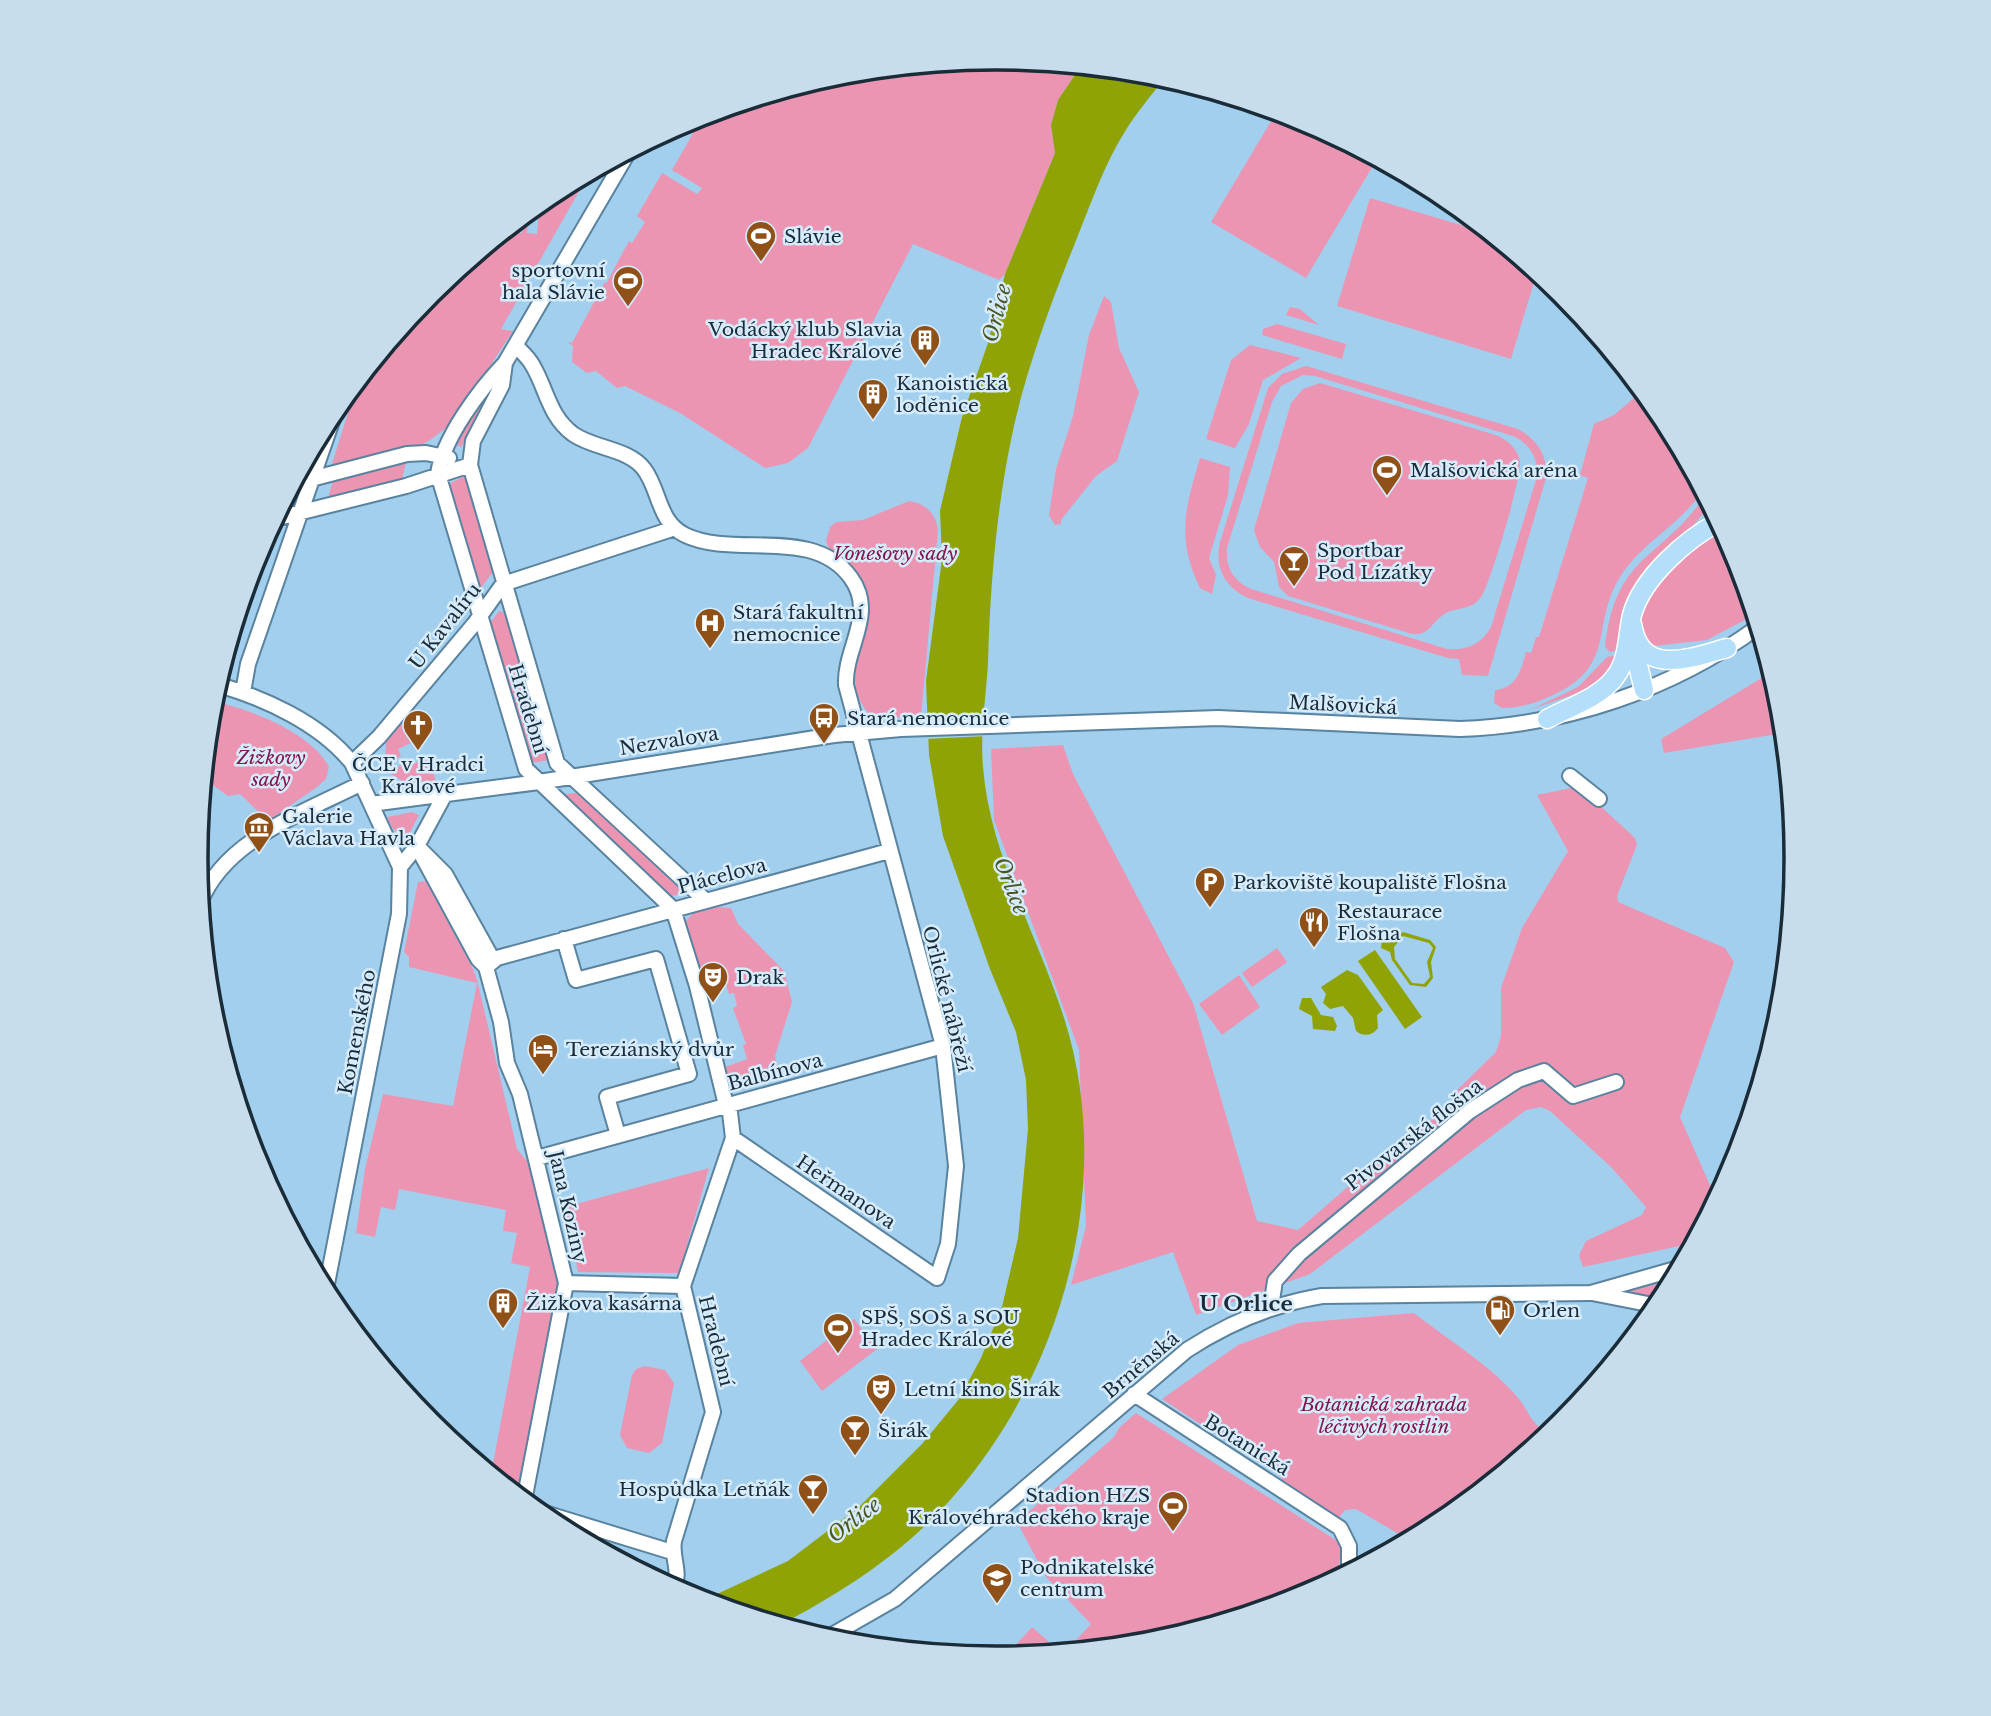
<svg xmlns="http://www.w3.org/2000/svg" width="1991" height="1716" font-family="'Libre Baskerville',serif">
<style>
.green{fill:#ec95b3;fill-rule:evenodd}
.water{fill:#8fa306;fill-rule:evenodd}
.pier{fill:#a2cfed}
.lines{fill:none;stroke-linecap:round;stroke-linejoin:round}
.minor-casing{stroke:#59839f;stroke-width:18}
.major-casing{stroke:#fff;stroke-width:21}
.minor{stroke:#fff;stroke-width:14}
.major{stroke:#b4dffb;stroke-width:18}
.labels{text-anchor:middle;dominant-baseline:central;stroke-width:5;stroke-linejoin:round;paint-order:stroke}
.poi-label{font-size:19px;fill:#1a2c38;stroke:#d6ecfc;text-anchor:start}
.park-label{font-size:19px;font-style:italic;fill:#84164a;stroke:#d6ecfc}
.street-label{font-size:19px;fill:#1a2c38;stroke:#d6ecfc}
.water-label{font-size:21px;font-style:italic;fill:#4c5522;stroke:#d6ecfc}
.neighbourhood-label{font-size:21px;font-weight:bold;fill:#1a2c38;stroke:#d6ecfc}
.rim{fill:none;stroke:#1a2c38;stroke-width:3.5}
</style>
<rect width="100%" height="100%" fill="#a2cfed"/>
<!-- green -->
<path class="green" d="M 996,58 L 1081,66 L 1058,100 L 1051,125 L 1055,153 L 1005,274 L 999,280 L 913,244 L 808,448 L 788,463 L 765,468 L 680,413 L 625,386 L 617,388 L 596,371 L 587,373 L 572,362 L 573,346 L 567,342 L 572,343 L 605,282 L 606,284 L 629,241 L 632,243 L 645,222 L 637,216 L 662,173 L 697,194 L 702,188 L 672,170 L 704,114 L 840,73 Z
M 1277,111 L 1302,119 L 1377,159 L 1306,278 L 1211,222 Z
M 590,172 L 501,329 L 513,331 L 462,409 L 451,424 L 433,438 L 420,446 L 331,467 L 359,378 L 430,292 L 502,233 L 522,233 L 523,215 L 529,210 L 527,233 L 537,234 L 540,201 L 548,195 L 572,196 L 573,181 Z
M 1370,198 L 1491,234 L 1537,272 L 1511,359 L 1337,306 Z
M 1104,296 L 1111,302 L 1119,348 L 1139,392 L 1117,461 L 1096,476 L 1061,520 L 1061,524 L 1055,525 L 1049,515 L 1056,469 L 1073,416 L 1089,335 Z
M 1290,307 L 1300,309 L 1319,325 L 1286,315 Z
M 1277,324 L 1346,344 L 1342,359 L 1262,335 L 1263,329 Z
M 1250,345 L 1301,358 L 1263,380 L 1249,424 L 1235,448 L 1206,439 L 1231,360 Z
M 1306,366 L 1518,429 C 1538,440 1548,456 1546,478 L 1488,676 L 1462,675 L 1459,659 L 1448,658 L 1251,599 C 1226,589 1214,569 1220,542 L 1268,388 L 1282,374 ZM 1303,375 L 1315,376 L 1513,436 C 1531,444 1540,461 1536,480 L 1491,627 C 1481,645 1465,651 1447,649 L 1251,589 C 1233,581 1225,567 1227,548 L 1272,402 L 1281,386 Z
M 492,383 L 496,384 L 461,447 L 455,444 Z
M 1320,383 L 1496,435 C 1508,440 1518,449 1520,462 C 1522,476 1490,585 1481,597 C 1470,612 1455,606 1443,615 C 1431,623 1429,636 1412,634 L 1288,596 L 1279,587 L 1274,562 L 1260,547 L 1254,530 L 1291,403 L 1303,389 Z
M 1642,391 L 1661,414 L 1702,491 C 1683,522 1649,538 1627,567 C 1586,619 1622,664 1553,695 C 1536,703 1521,708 1502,708 L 1494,703 L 1495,690 C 1517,688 1521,670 1526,652 L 1531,653 L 1536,637 L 1539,637 L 1588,478 L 1580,475 L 1594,424 L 1614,415 Z
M 1200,458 L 1230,467 L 1228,495 L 1209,558 L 1216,575 L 1212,594 L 1200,588 C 1176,538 1185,509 1200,458 Z
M 406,462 L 401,483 L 327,501 L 333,481 Z
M 466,475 L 495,569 L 481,588 L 449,484 Z
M 290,489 L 297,491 L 291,510 L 277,513 Z
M 1705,496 L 1709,504 C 1690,538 1650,557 1632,591 C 1622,609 1621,630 1619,650 L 1610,652 L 1605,647 C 1616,553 1659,562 1705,496 Z
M 909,501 C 926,503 937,515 938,531 L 921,717 L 873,718 C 827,672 887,632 863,581 C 857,568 839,558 828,547 L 826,541 L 830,527 L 836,522 L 863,520 Z
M 1721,526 L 1735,552 L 1754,615 L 1707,640 L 1645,647 C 1617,609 1687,555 1711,532 Z
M 499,611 L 505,613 L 551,760 L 530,763 L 490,623 Z
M 1619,655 L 1595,687 L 1532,709 L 1578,687 L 1607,657 Z
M 1765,676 L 1783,733 L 1664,753 L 1661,739 Z
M 211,701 C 248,708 311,732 329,767 L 326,779 L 317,787 L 268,821 L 240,794 L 228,796 L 203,778 Z
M 409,714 L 428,735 L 398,749 L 401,756 L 385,765 L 386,742 Z
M 1063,745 L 1073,774 L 1193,1003 L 1257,1221 L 1298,1230 L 1410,1133 L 1450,1109 L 1455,1092 L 1496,1052 L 1501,1036 L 1501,988 L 1522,928 L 1568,851 L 1537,795 L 1571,788 L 1596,802 L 1635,838 L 1637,845 L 1617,896 L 1618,902 L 1725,948 L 1734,962 L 1680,1117 L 1716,1199 L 1693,1243 L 1583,1267 L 1579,1255 L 1586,1241 L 1642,1215 L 1646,1207 L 1611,1167 L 1550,1111 L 1541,1107 L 1526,1110 L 1310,1274 L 1196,1315 L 1173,1252 L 1071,1285 L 1086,1226 L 1079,1050 L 994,820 L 991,749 Z
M 428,756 L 436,781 L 406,783 L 388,772 L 405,763 L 408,767 Z
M 582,792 L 685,889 L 684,892 L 670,897 L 560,795 Z
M 412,812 L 419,815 L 409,834 C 396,838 392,827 387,817 Z
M 426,881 L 473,969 L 477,980 L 517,1149 L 530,1165 L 559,1282 L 518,1497 L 491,1474 L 530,1267 L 511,1263 L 517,1233 L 503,1231 L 506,1210 L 399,1189 L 395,1210 L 381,1207 L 375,1237 L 356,1233 L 365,1169 L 383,1094 L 453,1106 L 477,983 L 409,967 L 409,957 L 404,952 L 418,882 Z
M 718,907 L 731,908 L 738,924 L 784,971 L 792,1002 L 775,1056 L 781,1078 L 727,1093 L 720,1069 L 747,1059 L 743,1045 L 746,1044 L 733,1008 L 737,1006 L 734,993 L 729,994 L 722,971 L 711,966 L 697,968 L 685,922 L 695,911 Z
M 1277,948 L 1287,962 L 1252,987 L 1242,973 Z
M 1239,975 L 1260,1007 L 1222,1035 L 1199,1004 Z
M 709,1168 L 679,1273 L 578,1272 L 565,1207 Z
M 1673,1280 L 1662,1300 L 1630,1292 L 1630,1291 Z
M 1414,1313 C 1447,1339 1493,1367 1519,1399 C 1530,1413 1531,1426 1551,1433 L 1440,1524 L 1409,1540 L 1356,1509 L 1345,1510 L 1338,1519 L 1283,1484 L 1281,1477 L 1162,1399 L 1238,1345 L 1298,1323 Z
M 854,1319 L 877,1349 L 822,1391 L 800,1361 Z
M 645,1366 L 665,1370 L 674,1383 L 662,1443 L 649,1453 L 627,1448 L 620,1435 L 632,1375 L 636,1369 Z
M 1136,1413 L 1342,1544 L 1337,1578 L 1301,1597 L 1151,1643 L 1066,1651 L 1091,1624 L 1046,1577 L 1017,1522 L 1114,1437 L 1119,1428 Z
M 1032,1627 L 1049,1642 L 1039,1654 L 1014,1656 L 1009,1652 Z"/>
<!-- water -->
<path class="water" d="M 1081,66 L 1165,77 C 1152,95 1136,113 1124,133 C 1103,167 1090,206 1075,243 C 1050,305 1024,375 1011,440 C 996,513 990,589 988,663 C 986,697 980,733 983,767 C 990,856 1039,937 1065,1021 C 1117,1188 1060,1384 941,1510 C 894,1559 839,1594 780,1625 L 702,1601 L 788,1561 L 859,1507 L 922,1444 L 959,1399 L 981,1358 L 1002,1307 L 1018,1238 L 1028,1129 L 1026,1080 L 1016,1032 L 990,969 L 943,836 L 929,755 L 926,681 L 942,559 L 940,511 L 962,417 L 988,343 L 1005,274 L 1055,153 L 1051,125 L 1058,100 Z
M 1403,932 L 1430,940 L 1436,947 L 1431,962 L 1433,978 L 1426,987 L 1410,985 L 1392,960 L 1390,952 L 1381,948 L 1382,939 L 1393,940 ZM 1403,936 L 1429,943 L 1433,948 L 1427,962 L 1430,977 L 1424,984 L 1412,983 L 1395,959 L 1394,947 Z
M 1375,950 L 1422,1017 L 1405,1029 L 1358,961 Z
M 1347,970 L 1358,975 L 1383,1010 L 1377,1015 L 1378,1028 C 1372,1036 1363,1037 1356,1031 L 1353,1018 L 1343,1006 L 1330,1009 L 1323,1003 L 1326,994 L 1321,987 Z
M 1302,998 L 1311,998 L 1321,1015 L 1333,1017 L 1337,1026 L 1335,1031 L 1313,1029 L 1312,1016 L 1299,1009 Z"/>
<!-- pier -->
<path class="pier" d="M 989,715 L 988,736 L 925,739 L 924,717 Z"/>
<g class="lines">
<!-- minor casing -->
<g class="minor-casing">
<path id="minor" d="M 629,151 L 505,363 C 480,389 443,438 438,474 L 526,769 L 673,909 L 697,986 L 726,1105
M 516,346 C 522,352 529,358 533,366 C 547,390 549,416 573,434 C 594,449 628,448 644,469 C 660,490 658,522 685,535 C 735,559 813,525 851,578 C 877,614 844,648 846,685 L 943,1046 L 956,1166 L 948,1244 L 937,1278 L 733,1138
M 505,363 L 502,385 L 473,441 L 470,465 L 557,763 L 706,901
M 292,484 L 407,454 L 426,453 L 449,458
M 274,519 L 406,486 L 470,465
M 216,684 C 264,698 320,723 352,763 L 400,867 L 399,914 L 325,1294
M 243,692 L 248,664 L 338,404
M 352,763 L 379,737 L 475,623 L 503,584 L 675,528
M 1570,776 L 1599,799
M 371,804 L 539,782 L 834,735 L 901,729 L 1218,718 L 1460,729 C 1567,725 1671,690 1758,627
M 417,846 L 445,874 L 489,953 L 486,967 L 501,1022 L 507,1063 L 520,1094 L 566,1283 L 524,1501
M 421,854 L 478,959 L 486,967
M 400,867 L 417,846 L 444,796
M 200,903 C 224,840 305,812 362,783
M 564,939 L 576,980 L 656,959 L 689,1074 L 607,1097 L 618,1135
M 486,967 L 497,958 L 889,851
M 537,1158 L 943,1046
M 566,1283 L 683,1286
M 1592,1293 L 1658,1306
M 1271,1307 L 1275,1281 L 1299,1254 L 1470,1111 L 1518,1080 L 1544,1071 L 1573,1096 L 1616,1082
M 1134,1394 L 1340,1528 L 1349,1546 L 1349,1572
M 535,1510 L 672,1552
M 673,1589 C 682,1572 671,1558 674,1541 L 713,1412 L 683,1286 L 733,1138 L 729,1104
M 825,1639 L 895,1599 L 1187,1350 C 1229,1323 1273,1304 1322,1296 L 1591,1293 L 1679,1268"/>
</g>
<!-- major casing -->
<g class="major-casing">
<path id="major" d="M 1632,624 C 1641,678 1690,658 1727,648
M 1632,641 L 1644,690
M 1547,719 C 1568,708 1601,697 1615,677 C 1629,659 1627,636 1632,615 C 1642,578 1686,539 1719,522"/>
</g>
<!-- minor -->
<use href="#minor" class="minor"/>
<!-- major -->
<use href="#major" class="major"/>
</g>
<!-- icons -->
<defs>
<g id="stadium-pin" transform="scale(1.575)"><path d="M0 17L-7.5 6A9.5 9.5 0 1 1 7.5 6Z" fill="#8f5117" stroke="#d6ecfc"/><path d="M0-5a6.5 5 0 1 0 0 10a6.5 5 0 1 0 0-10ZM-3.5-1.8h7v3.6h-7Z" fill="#fff"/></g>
<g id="building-pin" transform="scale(1.575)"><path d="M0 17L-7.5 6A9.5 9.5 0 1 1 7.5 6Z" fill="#8f5117" stroke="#d6ecfc"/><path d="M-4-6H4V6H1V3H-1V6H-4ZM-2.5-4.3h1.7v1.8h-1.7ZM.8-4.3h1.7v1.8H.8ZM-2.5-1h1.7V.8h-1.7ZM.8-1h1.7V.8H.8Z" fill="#fff"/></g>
<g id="bar-pin" transform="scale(1.575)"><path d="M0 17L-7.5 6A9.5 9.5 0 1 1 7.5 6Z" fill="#8f5117" stroke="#d6ecfc"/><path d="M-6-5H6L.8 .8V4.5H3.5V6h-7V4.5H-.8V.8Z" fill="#fff"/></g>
<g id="hospital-pin" transform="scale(1.575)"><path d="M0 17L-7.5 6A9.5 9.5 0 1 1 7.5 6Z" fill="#8f5117" stroke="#d6ecfc"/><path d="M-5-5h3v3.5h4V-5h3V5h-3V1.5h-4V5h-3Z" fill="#fff"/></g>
<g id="bus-pin" transform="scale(1.575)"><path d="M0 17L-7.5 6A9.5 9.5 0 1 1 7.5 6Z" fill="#8f5117" stroke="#d6ecfc"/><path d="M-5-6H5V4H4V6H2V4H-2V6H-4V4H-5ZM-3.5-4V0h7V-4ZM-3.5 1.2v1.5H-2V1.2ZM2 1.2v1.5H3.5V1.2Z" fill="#fff"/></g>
<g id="church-pin" transform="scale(1.575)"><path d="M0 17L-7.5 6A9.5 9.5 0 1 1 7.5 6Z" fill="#8f5117" stroke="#d6ecfc"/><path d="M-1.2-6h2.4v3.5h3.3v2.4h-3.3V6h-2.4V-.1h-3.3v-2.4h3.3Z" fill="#fff"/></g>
<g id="museum-pin" transform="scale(1.575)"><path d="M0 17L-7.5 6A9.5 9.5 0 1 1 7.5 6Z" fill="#8f5117" stroke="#d6ecfc"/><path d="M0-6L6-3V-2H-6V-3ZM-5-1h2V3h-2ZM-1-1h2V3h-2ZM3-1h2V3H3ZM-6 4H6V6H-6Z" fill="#fff"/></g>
<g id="parking-pin" transform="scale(1.575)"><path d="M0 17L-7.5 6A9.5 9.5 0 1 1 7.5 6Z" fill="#8f5117" stroke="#d6ecfc"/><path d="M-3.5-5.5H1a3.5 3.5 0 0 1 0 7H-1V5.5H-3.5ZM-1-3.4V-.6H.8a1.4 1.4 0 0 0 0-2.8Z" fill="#fff"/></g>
<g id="restaurant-pin" transform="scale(1.575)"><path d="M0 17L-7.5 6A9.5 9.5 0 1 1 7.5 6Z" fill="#8f5117" stroke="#d6ecfc"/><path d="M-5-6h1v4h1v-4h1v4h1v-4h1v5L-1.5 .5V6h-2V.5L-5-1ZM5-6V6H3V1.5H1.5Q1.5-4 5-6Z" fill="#fff"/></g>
<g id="theatre-pin" transform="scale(1.575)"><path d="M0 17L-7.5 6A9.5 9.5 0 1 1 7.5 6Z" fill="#8f5117" stroke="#d6ecfc"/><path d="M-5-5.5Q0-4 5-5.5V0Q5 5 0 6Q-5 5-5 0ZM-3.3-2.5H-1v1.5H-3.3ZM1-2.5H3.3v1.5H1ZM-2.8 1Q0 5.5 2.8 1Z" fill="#fff"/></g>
<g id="hotel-pin" transform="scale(1.575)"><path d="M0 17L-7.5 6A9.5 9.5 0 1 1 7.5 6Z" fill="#8f5117" stroke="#d6ecfc"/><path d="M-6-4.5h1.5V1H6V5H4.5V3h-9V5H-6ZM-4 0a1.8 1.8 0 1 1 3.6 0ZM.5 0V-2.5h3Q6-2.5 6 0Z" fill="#fff"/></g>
<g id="fuel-pin" transform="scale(1.575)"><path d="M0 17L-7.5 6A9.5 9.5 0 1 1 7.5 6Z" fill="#8f5117" stroke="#d6ecfc"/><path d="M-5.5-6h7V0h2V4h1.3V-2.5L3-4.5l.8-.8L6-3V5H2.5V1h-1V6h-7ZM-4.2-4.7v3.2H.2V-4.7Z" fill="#fff"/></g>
<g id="school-pin" transform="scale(1.575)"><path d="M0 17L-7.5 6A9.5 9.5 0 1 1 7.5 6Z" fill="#8f5117" stroke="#d6ecfc"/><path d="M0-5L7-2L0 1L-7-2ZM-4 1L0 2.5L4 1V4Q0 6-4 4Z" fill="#fff"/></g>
</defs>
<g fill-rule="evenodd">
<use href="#stadium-pin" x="761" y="236"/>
<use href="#stadium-pin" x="628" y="281"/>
<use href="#building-pin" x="925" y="340"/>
<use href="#building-pin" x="873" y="394"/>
<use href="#stadium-pin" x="1387" y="470"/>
<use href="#bar-pin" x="1294" y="561"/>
<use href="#hospital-pin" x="710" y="623"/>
<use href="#bus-pin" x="824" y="718"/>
<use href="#church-pin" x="418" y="725"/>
<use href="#museum-pin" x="259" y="827"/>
<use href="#parking-pin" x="1210" y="882"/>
<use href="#restaurant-pin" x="1314" y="922"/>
<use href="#theatre-pin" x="713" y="977"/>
<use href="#hotel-pin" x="543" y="1049"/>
<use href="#building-pin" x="503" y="1303"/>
<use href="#fuel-pin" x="1500" y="1310"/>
<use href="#stadium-pin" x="838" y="1328"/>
<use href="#theatre-pin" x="881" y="1389"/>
<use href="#bar-pin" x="855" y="1430"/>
<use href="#bar-pin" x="813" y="1489"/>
<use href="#stadium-pin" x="1173" y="1506"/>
<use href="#school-pin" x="997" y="1578"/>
</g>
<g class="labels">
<!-- poi labels -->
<g class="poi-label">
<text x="784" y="236">Slávie</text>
<text x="605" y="270" text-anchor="end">sportovní<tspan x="605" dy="22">hala Slávie</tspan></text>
<text x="902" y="329" text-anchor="end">Vodácký klub Slavia<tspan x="902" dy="22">Hradec Králové</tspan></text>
<text x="896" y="383">Kanoistická<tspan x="896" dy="22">loděnice</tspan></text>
<text x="1410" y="470">Malšovická aréna</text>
<text x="1317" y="550">Sportbar<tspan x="1317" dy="22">Pod Lízátky</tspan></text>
<text x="733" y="612">Stará fakultní<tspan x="733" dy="22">nemocnice</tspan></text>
<text x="847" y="718">Stará nemocnice</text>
<text x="418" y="764" text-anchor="middle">ČCE v Hradci<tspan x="418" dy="22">Králové</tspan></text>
<text x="282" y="816">Galerie<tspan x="282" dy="22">Václava Havla</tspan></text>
<text x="1233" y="882">Parkoviště koupaliště Flošna</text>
<text x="1337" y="911">Restaurace<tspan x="1337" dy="22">Flošna</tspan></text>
<text x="736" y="977">Drak</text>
<text x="566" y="1049">Tereziánský dvůr</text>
<text x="526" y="1303">Žižkova kasárna</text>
<text x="1523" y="1310">Orlen</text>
<text x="861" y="1317">SPŠ, SOŠ a SOU<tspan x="861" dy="22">Hradec Králové</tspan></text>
<text x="904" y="1389">Letní kino Širák</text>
<text x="878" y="1430">Širák</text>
<text x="790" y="1489" text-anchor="end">Hospůdka Letňák</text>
<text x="1150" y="1495" text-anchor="end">Stadion HZS<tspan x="1150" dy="22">Královéhradeckého kraje</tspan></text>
<text x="1020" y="1567">Podnikatelské<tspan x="1020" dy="22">centrum</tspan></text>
</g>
<!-- park labels -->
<g class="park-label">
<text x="895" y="553">Vonešovy sady</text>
<text x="271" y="757">Žižkovy<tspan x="271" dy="22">sady</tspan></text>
<text x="1384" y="1404">Botanická zahrada<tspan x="1384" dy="22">léčivých rostlin</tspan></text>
</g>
<!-- street labels -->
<g class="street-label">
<text transform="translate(445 626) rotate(-52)">U Kavalíru</text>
<text transform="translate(1343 705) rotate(3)">Malšovická</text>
<text transform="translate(528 709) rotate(73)">Hradební</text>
<text transform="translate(669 741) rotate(-9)">Nezvalova</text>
<text transform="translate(722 876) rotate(-15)">Plácelova</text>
<text transform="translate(947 999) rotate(76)">Orlické nábřeží</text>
<text transform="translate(357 1032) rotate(-79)">Komenského</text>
<text transform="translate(775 1072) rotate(-15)">Balbínova</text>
<text transform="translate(1414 1135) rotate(-38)">Pivovarská flošna</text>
<text transform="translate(846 1192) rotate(34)">Heřmanova</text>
<text transform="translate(568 1207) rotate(77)">Jana Koziny</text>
<text transform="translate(716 1341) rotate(76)">Hradební</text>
<text transform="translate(1141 1365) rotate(-40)">Brněnská</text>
<text transform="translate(1247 1445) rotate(32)">Botanická</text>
</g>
<!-- water labels -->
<g class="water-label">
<text transform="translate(997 313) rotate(-76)">Orlice</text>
<text transform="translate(1011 886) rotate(68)">Orlice</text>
<text transform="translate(854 1520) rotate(-37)">Orlice</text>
</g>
<!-- neighbourhood labels -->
<g class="neighbourhood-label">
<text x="1246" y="1304">U Orlice</text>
</g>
</g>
<!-- crop -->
<path d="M0 0H1991V1716H0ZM208 858a788 788 0 1 1 1576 0a788 788 0 1 1-1576 0Z" fill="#c7ddec" fill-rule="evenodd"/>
<path class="rim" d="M208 858a788 788 0 1 1 1576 0a788 788 0 1 1-1576 0Z"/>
</svg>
